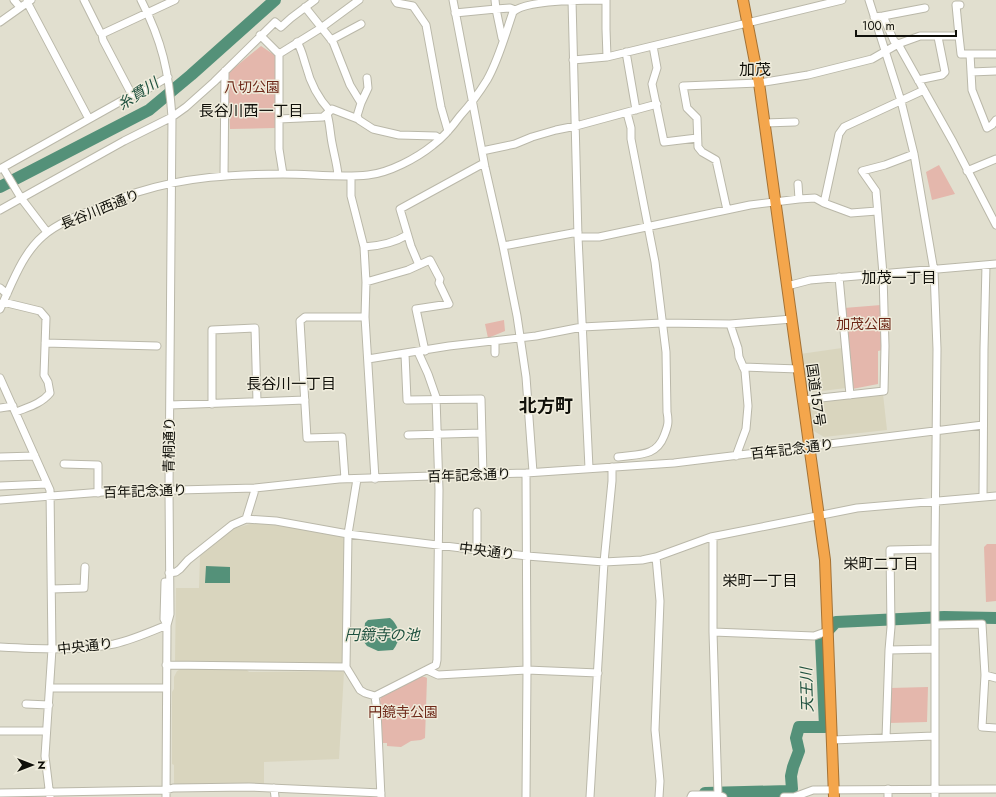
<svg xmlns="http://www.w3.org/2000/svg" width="996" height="797" font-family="Jost,'Noto Sans JP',sans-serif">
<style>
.built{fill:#d9d5be}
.green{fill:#e4b7ac}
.water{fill:#549179}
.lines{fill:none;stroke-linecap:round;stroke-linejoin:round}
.river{stroke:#549179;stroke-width:12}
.minor-casing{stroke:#bab8a9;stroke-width:9}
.highway-casing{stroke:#a47235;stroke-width:12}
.minor{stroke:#fff;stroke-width:7}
.highway{stroke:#f4a64c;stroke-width:10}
.labels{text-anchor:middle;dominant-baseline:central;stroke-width:3;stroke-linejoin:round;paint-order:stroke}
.park-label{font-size:14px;fill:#6e2818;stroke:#efecdc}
.street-label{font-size:14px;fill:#10100a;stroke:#efecdc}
.water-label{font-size:15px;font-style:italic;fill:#1e503e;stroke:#efecdc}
.neighbourhood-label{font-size:15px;fill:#10100a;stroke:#efecdc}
.quarter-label{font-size:16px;fill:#10100a;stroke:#efecdc}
.district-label{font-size:18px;font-weight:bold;fill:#10100a;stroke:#efecdc}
</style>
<rect width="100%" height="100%" fill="#e1dfcf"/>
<!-- built -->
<path class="built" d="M 842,348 L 846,388 L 806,393 L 800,354 Z
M 883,394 L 887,430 L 824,437 L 812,430 L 807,405 L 809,403 Z
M 250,524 L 268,524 L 341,535 L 345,540 L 344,663 L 341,665 L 175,662 L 176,588 L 199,588 L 200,556 L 233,529 Z
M 183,668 L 246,669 L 249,672 L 342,671 L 344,672 L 339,759 L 264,762 L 264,786 L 174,785 L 174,765 L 172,764 L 172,692 L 174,689 L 174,677 L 177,671 Z"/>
<!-- green -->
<path class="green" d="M 261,46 L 276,56 L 275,128 L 230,129 L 228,73 Z
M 939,165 L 955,194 L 932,200 L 926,172 Z
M 881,305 L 882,350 L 878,351 L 878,384 L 852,389 L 844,308 Z
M 504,320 L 505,331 L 488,338 L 485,324 Z
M 987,544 L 996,544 L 996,601 L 986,602 L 984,547 Z
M 417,677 L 425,677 L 427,678 L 425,738 L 421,740 L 411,741 L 401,747 L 387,746 L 387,743 L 382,743 L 380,701 L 381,696 Z
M 928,687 L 927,722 L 888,723 L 890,688 Z"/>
<!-- water -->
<path class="water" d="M 206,566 L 230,567 L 230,583 L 205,583 Z
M 390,618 C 401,627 401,640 393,650 L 378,651 L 367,646 L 364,642 L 364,634 L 365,623 L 368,620 Z"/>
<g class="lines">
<!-- river -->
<path class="river" d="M 0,187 L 149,110 L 191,75 L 275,0
M 705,793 L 789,791 L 792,789 L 791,776 L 793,767 L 799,751 L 796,738 L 799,727 L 825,727 L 821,638 L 836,622 L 944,617 L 996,618"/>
<!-- minor casing -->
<g class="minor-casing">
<path id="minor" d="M 14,0 L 20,7
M 84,0 L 100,32 L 102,34 L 175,0
M 141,0 C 162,41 169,72 172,117 L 169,490 L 170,614 L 167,625 L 166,797
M 395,0 L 397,3 L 413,6 L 426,25 L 441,107 L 448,131
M 453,0 L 485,167 L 503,246 L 517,316 L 526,377 L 533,472
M 495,0 L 496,9 L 510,8 L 515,10
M 572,0 L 578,237 L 589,468
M 606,0 L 606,29 L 607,57
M 869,0 L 901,101 L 914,154 L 934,271 L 937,349 L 935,549 L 935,797
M 27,2 L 89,119
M 305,7 L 333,42 L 350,85 L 361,103
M 455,13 L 496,9 L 502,38 L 504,39
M 883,16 L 925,8
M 874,17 L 883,16 L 894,41 L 898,44 L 953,142 L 996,225
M 0,22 L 31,0
M 102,34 L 103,40 L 132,95
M 260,35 L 279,54 L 279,149 L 283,174
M 959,36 L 956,5 L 960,5
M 331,40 L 361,24
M 653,46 L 657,68 L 652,84 L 664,142 L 697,138
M 626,52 L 636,110
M 279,54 L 321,28 L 359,0
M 970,54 L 972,90 L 987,128 L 992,125 L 996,120
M 573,60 L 607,57 L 842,0
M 971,72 L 996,71
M 367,78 L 368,88 L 361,103 L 357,116 L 359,120 L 373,129 L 399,135 L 436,136 L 440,139
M 918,80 L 942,75 L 945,72 L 938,37
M 330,111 L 332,109 L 358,119
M 327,114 C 330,123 330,133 332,143 C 334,154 337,164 338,175
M 279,119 L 323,117 L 330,111 C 319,99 310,82 306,66 C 303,57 302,50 297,42
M 765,123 L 795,122
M 482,151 L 515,144 L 532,137 L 556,130 L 576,126 L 657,104
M 3,168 L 21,198 L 47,232
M 0,169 L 132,95 L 136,96 L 168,77
M 967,171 L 996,159
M 224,176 L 225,71
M 351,176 L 351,196 L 364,247 L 366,282 L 365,317 L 375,479
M 798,184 L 799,199
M 824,203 L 839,134 L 844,127 L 924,90
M 0,210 L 124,141 L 172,117 L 186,107 L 214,82 L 275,22 L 281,27 L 291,18 L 315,0
M 727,210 L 716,160 L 702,152 L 698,147 L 697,118 L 687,108 L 683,86 L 759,83 L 808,75 L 872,59 L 898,44 L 920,36 L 959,36 L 961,54 L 996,54
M 578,237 L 599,237 L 750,205 L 799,199 L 815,198 L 824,203 L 851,213 L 877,211
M 503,246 L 578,232
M 364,247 C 379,246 394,243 407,235
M 419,265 L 411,246 L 400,209 L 484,163
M 839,277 L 850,395
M 366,282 L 408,270 L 430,260 L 440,279 L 439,283 L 449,304 L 416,309 L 425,351
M 787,286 L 810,280 L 996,264
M 0,288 L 7,294
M 3,302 L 40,311 L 46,318 L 44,375 L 48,382 L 50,393 C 41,404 28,407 16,412
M 0,309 C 12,284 22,254 43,236 C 58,223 77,216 95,209 C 109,203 123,197 138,192 C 185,177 234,174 283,174 C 311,174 340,178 368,175 C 389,173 417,158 433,145 C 444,137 452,127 460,116 C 470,105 479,93 487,80 C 499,59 505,35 513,12 C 525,0 585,0 603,0
M 730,324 L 738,348 L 739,357 L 745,371 L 748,406 L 746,429 L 736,456
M 495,341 L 495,353
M 45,343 L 157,346
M 405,354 L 407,400 L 481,399 L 483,475
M 368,359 L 449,346 L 536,336 L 582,327 L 662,323 L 730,324 L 792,319
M 743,367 L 799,369
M 0,378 L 50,490 L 52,649 L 45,756 L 50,797
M 803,400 L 884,391 L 885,346 L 883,274 L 876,191 L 862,171 L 885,165 L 914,154
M 212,404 L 212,330 L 255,328 L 257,402
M 170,405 L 305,400
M 0,408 L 13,406
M 408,435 L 482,433
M 0,457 L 35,456
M 618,457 C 638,454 656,457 664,436 C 668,426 669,422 667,412 L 666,352 L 655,262 L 631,139 L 631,128 L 627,113
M 64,464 L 98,465 L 98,493
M 526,473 L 527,670 L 526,797
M 345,479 L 342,437 L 307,438 L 300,321 L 305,317 L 365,317
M 357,479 L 348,534 L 346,667 L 360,690 L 365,693 L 375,696 L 377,711 L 381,797
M 0,486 L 47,484
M 983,497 L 984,349 L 986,265
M 0,500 L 103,492 L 255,488 L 339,479 L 526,473 L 674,463 L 983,425
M 477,512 L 477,550
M 246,519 L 254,493 L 255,488
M 713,537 L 713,632 L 718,795
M 656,557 L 660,601 L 655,730 L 660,781 L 659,797
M 169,573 L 176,572 L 180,569 L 188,560 L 232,525 L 246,519 L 276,521 L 348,534 L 527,556 L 604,562 L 642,560 L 656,557 L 711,537 L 857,508 L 996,496
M 165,582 L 164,619 L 167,625
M 52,589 L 84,588 L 85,567
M 935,625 L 982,624 L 985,675 L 982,727 L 996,728
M 713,632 L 814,636 L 828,631
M 0,647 C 38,649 77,651 114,644 C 132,640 150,632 167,625
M 889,650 L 935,649
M 166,665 L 346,667
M 427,670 L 438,675 L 527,670 L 598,673
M 985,675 L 996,678
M 50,688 L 166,688
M 375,696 L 436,665 L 437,660 L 439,490 L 436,397 L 428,374 L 418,352
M 26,704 L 49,705
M 0,731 L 46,731
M 886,738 L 889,650 L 891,627 L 890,550 L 935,549
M 832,740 L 934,736
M 274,788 L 275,797
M 888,789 L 888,797
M 0,793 L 166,790 L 173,788 L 249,787 L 381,793
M 590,797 L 604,562 L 612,481 L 612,467
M 691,797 L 692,795 L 718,795 L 723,797
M 784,797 L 794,797 L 813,790 L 996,789"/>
</g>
<!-- highway casing -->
<g class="highway-casing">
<path id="highway" d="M 743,0 L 759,83 L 825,560 L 834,797"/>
</g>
<!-- minor -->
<use href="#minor" class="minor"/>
<!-- highway -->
<use href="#highway" class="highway"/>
</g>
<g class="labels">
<!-- park labels -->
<g class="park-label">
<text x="252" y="87">八切公園</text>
<text x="864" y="324">加茂公園</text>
<text x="403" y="712">円鏡寺公園</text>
</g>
<!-- street labels -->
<g class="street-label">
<text transform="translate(100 209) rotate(-22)">長谷川西通り</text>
<text transform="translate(816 395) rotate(82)">国道157号</text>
<text transform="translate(169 445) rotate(-89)">青桐通り</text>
<text transform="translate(792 449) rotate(-7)">百年記念通り</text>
<text transform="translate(469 475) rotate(-2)">百年記念通り</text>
<text transform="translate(145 491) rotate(-2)">百年記念通り</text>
<text transform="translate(487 551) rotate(7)">中央通り</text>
<text transform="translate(85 646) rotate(-6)">中央通り</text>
</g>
<!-- water labels -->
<g class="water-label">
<text transform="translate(138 94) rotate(-33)">糸貫川</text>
<text x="382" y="635">円鏡寺の池</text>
<text transform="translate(807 690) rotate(-92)">天王川</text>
</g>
<!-- neighbourhood labels -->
<g class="neighbourhood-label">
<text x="251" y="111">長谷川西一丁目</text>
<text x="899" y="278">加茂一丁目</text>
<text x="291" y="384">長谷川一丁目</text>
<text x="881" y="564">栄町二丁目</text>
<text x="760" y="581">栄町一丁目</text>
</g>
<!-- quarter labels -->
<g class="quarter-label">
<text x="755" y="69">加茂</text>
</g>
<!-- district labels -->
<g class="district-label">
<text x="546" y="406">北方町</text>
</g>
</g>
<!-- north arrow -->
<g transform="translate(32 765) rotate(90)" stroke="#efecdc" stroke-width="3" paint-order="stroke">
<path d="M0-3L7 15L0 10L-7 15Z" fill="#10100a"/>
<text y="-6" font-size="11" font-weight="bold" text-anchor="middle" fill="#10100a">N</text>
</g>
<!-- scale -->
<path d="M856 30v6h100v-6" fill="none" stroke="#10100a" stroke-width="2"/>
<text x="862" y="30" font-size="12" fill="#10100a" stroke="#efecdc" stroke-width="3" paint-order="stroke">100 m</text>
</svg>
